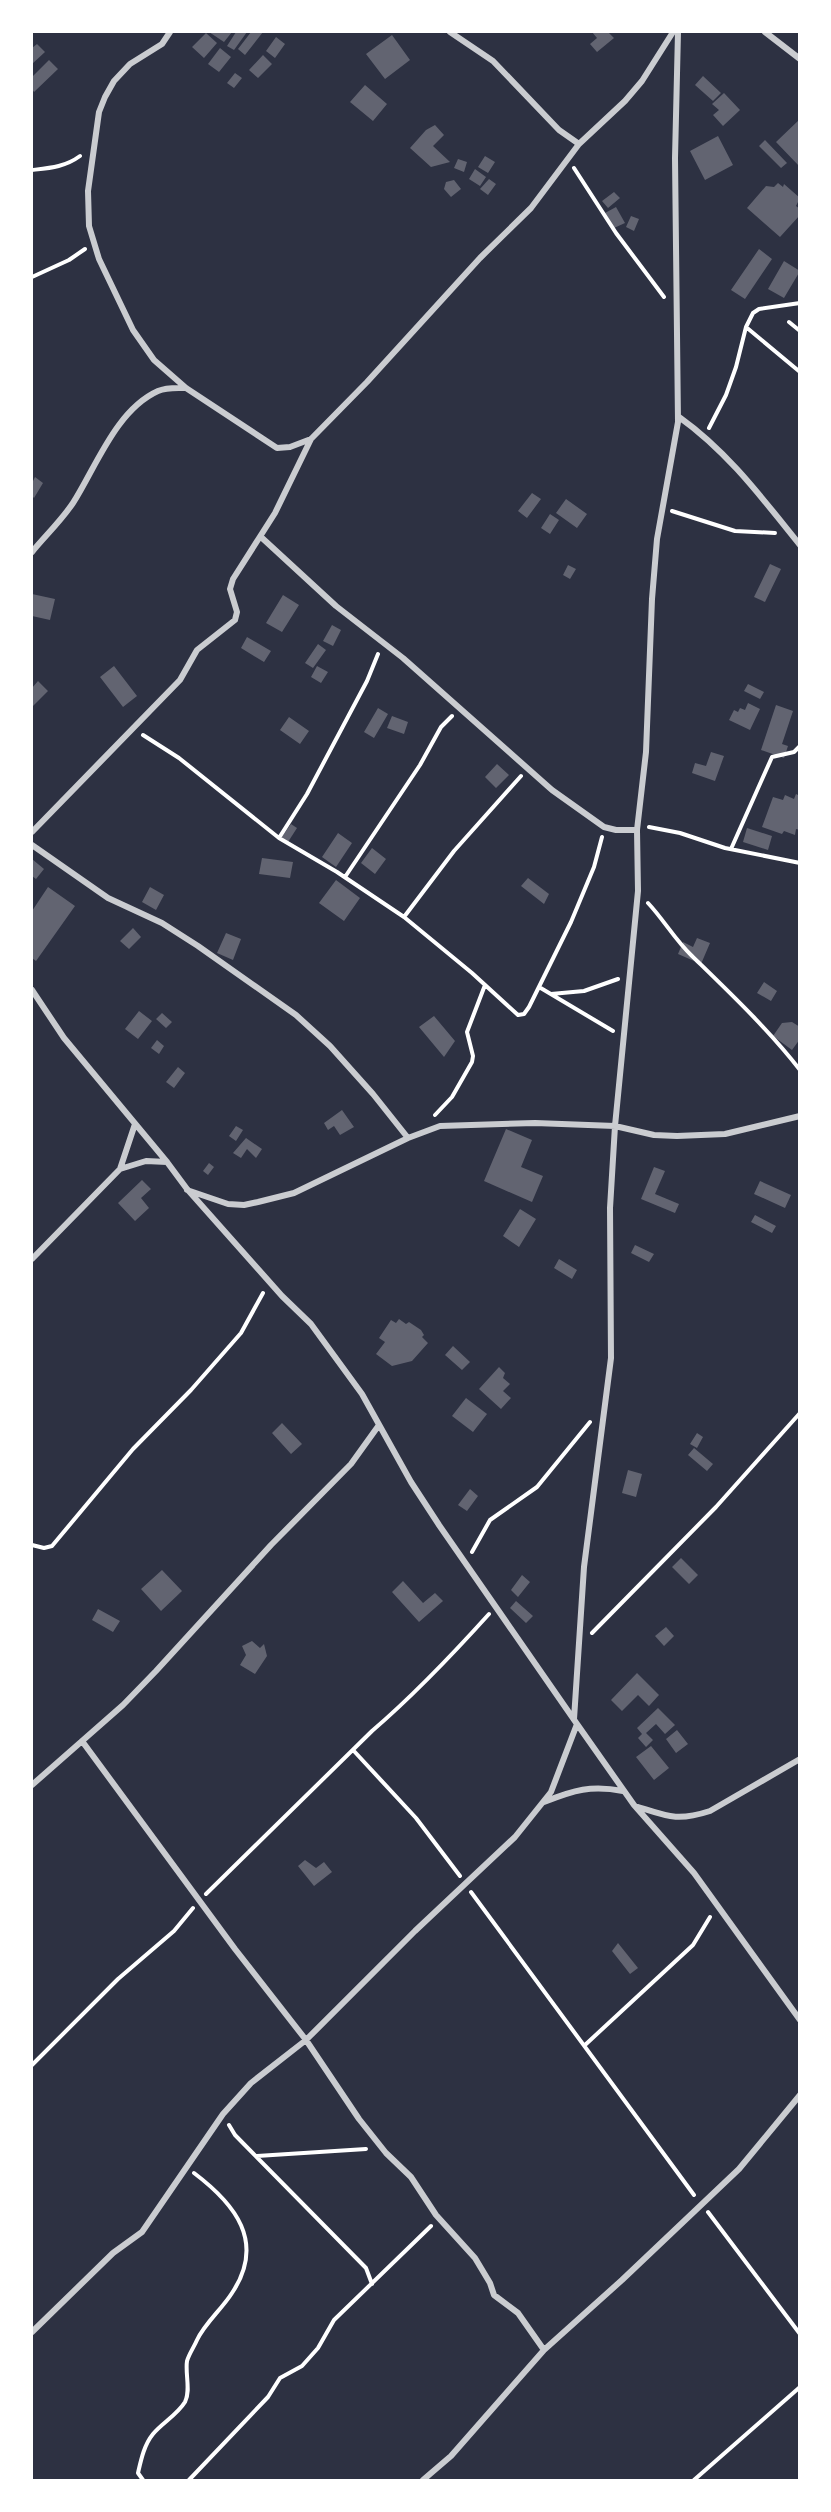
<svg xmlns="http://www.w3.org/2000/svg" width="831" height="2512" font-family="Helvetica,sans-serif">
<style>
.building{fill:#626471}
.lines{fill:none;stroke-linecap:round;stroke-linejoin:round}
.path{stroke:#fff;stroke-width:4}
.minor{stroke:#caccd0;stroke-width:6}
</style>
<rect width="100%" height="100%" fill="#2d3142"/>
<!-- building -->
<path class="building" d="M 209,32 L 232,32 L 224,42 Z
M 236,32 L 247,32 L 234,50 L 227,46 Z
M 251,32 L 263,32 L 245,55 L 238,49 Z
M 592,32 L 608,32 L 614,38 L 597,52 L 590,44 L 597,38 Z
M 206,33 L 217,43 L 204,58 L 192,47 Z
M 392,35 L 410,60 L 385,79 L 366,54 Z
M 276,37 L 285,44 L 275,58 L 266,51 Z
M 37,44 L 45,52 L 32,64 L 32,48 Z
M 220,48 L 231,57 L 219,72 L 208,64 Z
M 263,55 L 272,64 L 258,78 L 249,70 Z
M 49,60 L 58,69 L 34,92 L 32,89 L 32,77 Z
M 235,73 L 242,78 L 234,88 L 227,83 Z
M 703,76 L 721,93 L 713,101 L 695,85 Z
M 365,85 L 387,104 L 373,121 L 350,102 Z
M 724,93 L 740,110 L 723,126 L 713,115 L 719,110 L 712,104 Z
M 800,119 L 800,167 L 776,142 Z
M 435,125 L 444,135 L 433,146 L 450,162 L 431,167 L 410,148 L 426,130 Z
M 718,136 L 733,165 L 705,180 L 690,151 Z
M 765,140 L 787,163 L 781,168 L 759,146 Z
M 485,156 L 495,162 L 488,173 L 478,167 Z
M 458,159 L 467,162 L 464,172 L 454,168 Z
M 475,169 L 486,177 L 480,186 L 469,179 Z
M 489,179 L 496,184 L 488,195 L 480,189 Z
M 454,180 L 461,189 L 451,197 L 444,189 L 446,182 Z
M 778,183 L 783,187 L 784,184 L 800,198 L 796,206 L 800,209 L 800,215 L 780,237 L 747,208 L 766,186 L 774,187 Z
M 614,192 L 620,198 L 608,208 L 602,201 Z
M 616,207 L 625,223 L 614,228 L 605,213 Z
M 631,216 L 639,219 L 634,231 L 626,227 Z
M 759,249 L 772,259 L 745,299 L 731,290 Z
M 784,261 L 800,271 L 784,298 L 768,289 Z
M 35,477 L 43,483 L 34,498 L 32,496 L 32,483 Z
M 532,493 L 541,499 L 527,518 L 518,511 Z
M 566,499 L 587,514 L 577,528 L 556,513 Z
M 550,514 L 559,520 L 550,534 L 541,528 Z
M 770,564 L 781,569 L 765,602 L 754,597 Z
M 568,565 L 576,569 L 570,579 L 563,575 Z
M 32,594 L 55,599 L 50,620 L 32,616 Z
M 283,595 L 299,605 L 282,632 L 266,623 Z
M 332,625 L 341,630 L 333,646 L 323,641 Z
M 247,637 L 271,651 L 264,662 L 241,648 Z
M 318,644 L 326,650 L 313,668 L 305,663 Z
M 114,666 L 137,696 L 123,707 L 100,677 Z
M 317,666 L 328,672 L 321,683 L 311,677 Z
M 38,681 L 48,691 L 32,707 L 32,688 Z
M 748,684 L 764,692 L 760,699 L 744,691 Z
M 748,703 L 760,709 L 750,730 L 729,720 L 734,710 L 738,712 L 740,708 L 745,710 Z
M 776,705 L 793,711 L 782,744 L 788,746 L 784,758 L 761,750 Z
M 378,708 L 388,714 L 374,738 L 364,732 Z
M 392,716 L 408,722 L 404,734 L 387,728 Z
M 289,717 L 309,731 L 300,744 L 280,730 Z
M 711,752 L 724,756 L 715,781 L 692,773 L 695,763 L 706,766 Z
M 497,764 L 509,775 L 496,788 L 485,777 Z
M 796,794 L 800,796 L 800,830 L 796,829 L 795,835 L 784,831 L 782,834 L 762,827 L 773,797 L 783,800 L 785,795 L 794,799 Z
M 291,824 L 297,828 L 288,842 L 281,838 Z
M 747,828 L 772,836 L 768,850 L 743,842 Z
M 338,833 L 352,843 L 336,867 L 322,857 Z
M 372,848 L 386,859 L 375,874 L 361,863 Z
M 262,858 L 293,862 L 290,878 L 259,874 Z
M 32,859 L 44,869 L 36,879 L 32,876 Z
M 528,878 L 549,894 L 544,904 L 521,886 Z
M 336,880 L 360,898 L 344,921 L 319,903 Z
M 48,887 L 75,906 L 36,961 L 32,958 L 32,911 Z
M 150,887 L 164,895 L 156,910 L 142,902 Z
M 133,928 L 141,937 L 129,949 L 120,941 Z
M 226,933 L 241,939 L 233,960 L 217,953 Z
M 697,938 L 710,943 L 701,964 L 678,954 L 683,942 L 693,947 Z
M 764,982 L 777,991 L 771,1001 L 757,993 Z
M 139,1011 L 152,1021 L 138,1039 L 125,1029 Z
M 162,1013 L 172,1022 L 166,1028 L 156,1019 Z
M 434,1016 L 455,1041 L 444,1057 L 419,1027 Z
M 792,1022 L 800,1027 L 800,1039 L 792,1050 L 773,1036 L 782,1023 Z
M 157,1040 L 164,1046 L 159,1054 L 151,1048 Z
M 178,1067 L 185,1073 L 174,1088 L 166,1082 Z
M 342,1110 L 354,1127 L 340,1135 L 334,1126 L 328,1130 L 324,1123 Z
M 236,1126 L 243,1130 L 236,1141 L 229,1136 Z
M 506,1129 L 532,1140 L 521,1167 L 543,1176 L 532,1202 L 484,1181 Z
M 246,1138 L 262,1149 L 256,1158 L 247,1149 L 241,1158 L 233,1153 Z
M 209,1163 L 214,1167 L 208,1175 L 203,1171 Z
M 654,1167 L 665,1171 L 655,1194 L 679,1204 L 675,1213 L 641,1199 Z
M 142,1180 L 151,1189 L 141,1198 L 149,1208 L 135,1221 L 118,1203 Z
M 760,1181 L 791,1195 L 785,1208 L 754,1194 Z
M 520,1209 L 536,1219 L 519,1247 L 503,1236 Z
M 755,1215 L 776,1226 L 772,1233 L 751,1222 Z
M 635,1245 L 654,1254 L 649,1262 L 631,1253 Z
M 559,1259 L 577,1270 L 572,1279 L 554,1268 Z
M 399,1319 L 406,1324 L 409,1322 L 421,1330 L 424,1335 L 422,1337 L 428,1343 L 412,1361 L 392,1366 L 376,1354 L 385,1342 L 379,1338 L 391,1320 L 396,1323 Z
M 453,1346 L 470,1362 L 462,1370 L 445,1355 Z
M 499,1367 L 505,1373 L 503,1378 L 510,1384 L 503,1391 L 511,1398 L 501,1409 L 479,1389 Z
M 466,1398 L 487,1414 L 473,1432 L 452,1416 Z
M 282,1423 L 302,1444 L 291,1454 L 272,1433 Z
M 697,1433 L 703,1437 L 697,1448 L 690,1444 Z
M 694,1448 L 713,1464 L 707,1471 L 688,1455 Z
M 628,1470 L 642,1474 L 636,1497 L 622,1493 Z
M 470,1489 L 478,1496 L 467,1511 L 458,1505 Z
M 681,1558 L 698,1575 L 689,1584 L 672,1567 Z
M 162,1570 L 182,1591 L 161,1611 L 141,1589 Z
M 522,1575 L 530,1582 L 518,1597 L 511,1590 Z
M 403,1581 L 423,1603 L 435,1593 L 443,1601 L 419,1622 L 392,1592 Z
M 516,1601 L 533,1616 L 526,1623 L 510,1608 Z
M 98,1609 L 120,1621 L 113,1632 L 92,1620 Z
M 666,1627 L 674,1636 L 664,1646 L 655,1636 Z
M 252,1641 L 260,1648 L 264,1644 L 267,1656 L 255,1674 L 240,1665 L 246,1655 L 242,1646 Z
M 637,1673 L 659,1695 L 649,1706 L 638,1695 L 622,1711 L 611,1700 Z
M 658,1708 L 675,1725 L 665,1734 L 656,1724 L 646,1733 L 653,1740 L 646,1747 L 638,1738 L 642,1734 L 637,1728 Z
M 677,1730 L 688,1744 L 676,1753 L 666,1739 Z
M 651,1746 L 669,1768 L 654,1780 L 636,1757 Z
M 305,1860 L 316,1868 L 324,1862 L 332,1872 L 314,1886 L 298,1866 Z
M 618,1943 L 638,1968 L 630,1974 L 612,1951 Z"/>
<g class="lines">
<!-- path -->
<path class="path" d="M 574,168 L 616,233 L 664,297
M 32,170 C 50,168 65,167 80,156
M 32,277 L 69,260 L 85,249
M 789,322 L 800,331
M 746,327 L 800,372
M 709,428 L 726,395 L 736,367 L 746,327 L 753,313 L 759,309 L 800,303
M 672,511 L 735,531 L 775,533
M 143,735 L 179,758 L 279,838 L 337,872 L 404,917 L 472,973 L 518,1015 L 524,1014 L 529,1007 L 571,922 L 594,867 L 602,837
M 649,827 L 680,833 L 725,848 L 800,863
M 279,838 L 307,794 L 367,681 L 378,654
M 731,849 L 772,757 L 794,752 L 800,746
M 345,877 L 420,765 L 441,727 L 452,716
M 648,903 C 664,920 675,940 692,956 C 729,992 768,1029 800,1070
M 404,917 L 454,851 L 521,776
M 539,987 L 613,1031
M 551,994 L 584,991 L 618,979
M 435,1115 L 452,1097 L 472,1062 L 473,1056 L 467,1032 L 485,985
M 32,1545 L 44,1548 L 52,1546 L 133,1449 L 191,1390 L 241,1333 L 263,1293
M 472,1552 L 490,1520 L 537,1487 L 590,1422
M 592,1633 L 716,1507 L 800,1413
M 353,1750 L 416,1818 L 460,1876
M 471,1892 L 694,2195
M 206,1894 L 372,1731 C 414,1695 452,1655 489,1614
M 585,2045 L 693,1945 L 710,1917
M 32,2065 L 118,1979 L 174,1931 L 193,1908
M 229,2125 L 235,2135 L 366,2268 L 372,2284
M 257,2156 L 366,2149
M 708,2212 L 800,2334
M 143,2480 L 138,2473 C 141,2460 144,2445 153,2434 C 162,2423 177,2415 185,2402 C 191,2391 185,2374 187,2361 C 189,2354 194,2347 197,2340 C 205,2323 222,2309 232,2293 C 266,2242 235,2204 194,2173
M 189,2480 L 268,2397 L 280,2378 L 302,2366 L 318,2348 L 334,2320 L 431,2226
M 694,2480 L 800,2387"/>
<!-- minor -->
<path class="minor" d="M 170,32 L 162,44 L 130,64 L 114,81 L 105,97 L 99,112 L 88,191 L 89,226 L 99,259 L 133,330 L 154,360 L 186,388 L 277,448 L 290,447 L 311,439 L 367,382 L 480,258 L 531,208 L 579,144 L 625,101 L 642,81 L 673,32
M 450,32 L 493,61 L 559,130 L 579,144
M 765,32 L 800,59
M 679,417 C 728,452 762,498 800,545
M 261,537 L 336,606 L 403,658 L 552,790 L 604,827 L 616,830 L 637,830
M 32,552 C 45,536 61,521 73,503 C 96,467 116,410 158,391 C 167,387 176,388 186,388
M 32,832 L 180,680 L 197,650 L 235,620 L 237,612 L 230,589 L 233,579 L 275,513 L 311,439
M 32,845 L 108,898 L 162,923 L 198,946 L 296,1015 L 330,1046 L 373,1094 L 408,1138
M 32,990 L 64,1038 L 167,1162 L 187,1189 L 282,1296 L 311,1324 L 362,1394 L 411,1482 L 439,1525 L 577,1724 L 634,1805 L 694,1873 L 800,2020
M 120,1169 L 135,1124
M 187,1190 L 228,1204 L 244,1205 L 258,1202 L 294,1193 L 408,1138 L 440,1126 L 535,1123 L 615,1126 L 654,1135 L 677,1136 L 725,1134 L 800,1116
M 32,1259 L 120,1169 L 146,1161 L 167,1162
M 574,1719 L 584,1567 L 611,1358 L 610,1208 L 615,1126 L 638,891 L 637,830 L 646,752 L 652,599 L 657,539 L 678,422 L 675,158 L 678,32
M 82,1741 L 235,1949 L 306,2040 L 359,2119 L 386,2153 L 411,2177 L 436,2215 L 475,2258 L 490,2283 L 494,2295 L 518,2313 L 544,2350
M 32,1785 L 123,1705 L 156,1671 L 271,1545 L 351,1464 L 379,1425
M 544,1802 C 574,1790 591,1785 623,1791
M 635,1806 C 667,1816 676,1822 710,1811 L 800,1759
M 32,2332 L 113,2253 L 142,2232 L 223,2114 L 251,2083 L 306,2040 L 415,1931 L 515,1837 L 551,1792 L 577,1724
M 423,2480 L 451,2456 L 544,2350 L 622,2280 L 739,2169 L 800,2095"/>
</g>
<!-- border -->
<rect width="831" height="2512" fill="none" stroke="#ffffff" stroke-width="66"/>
</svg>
